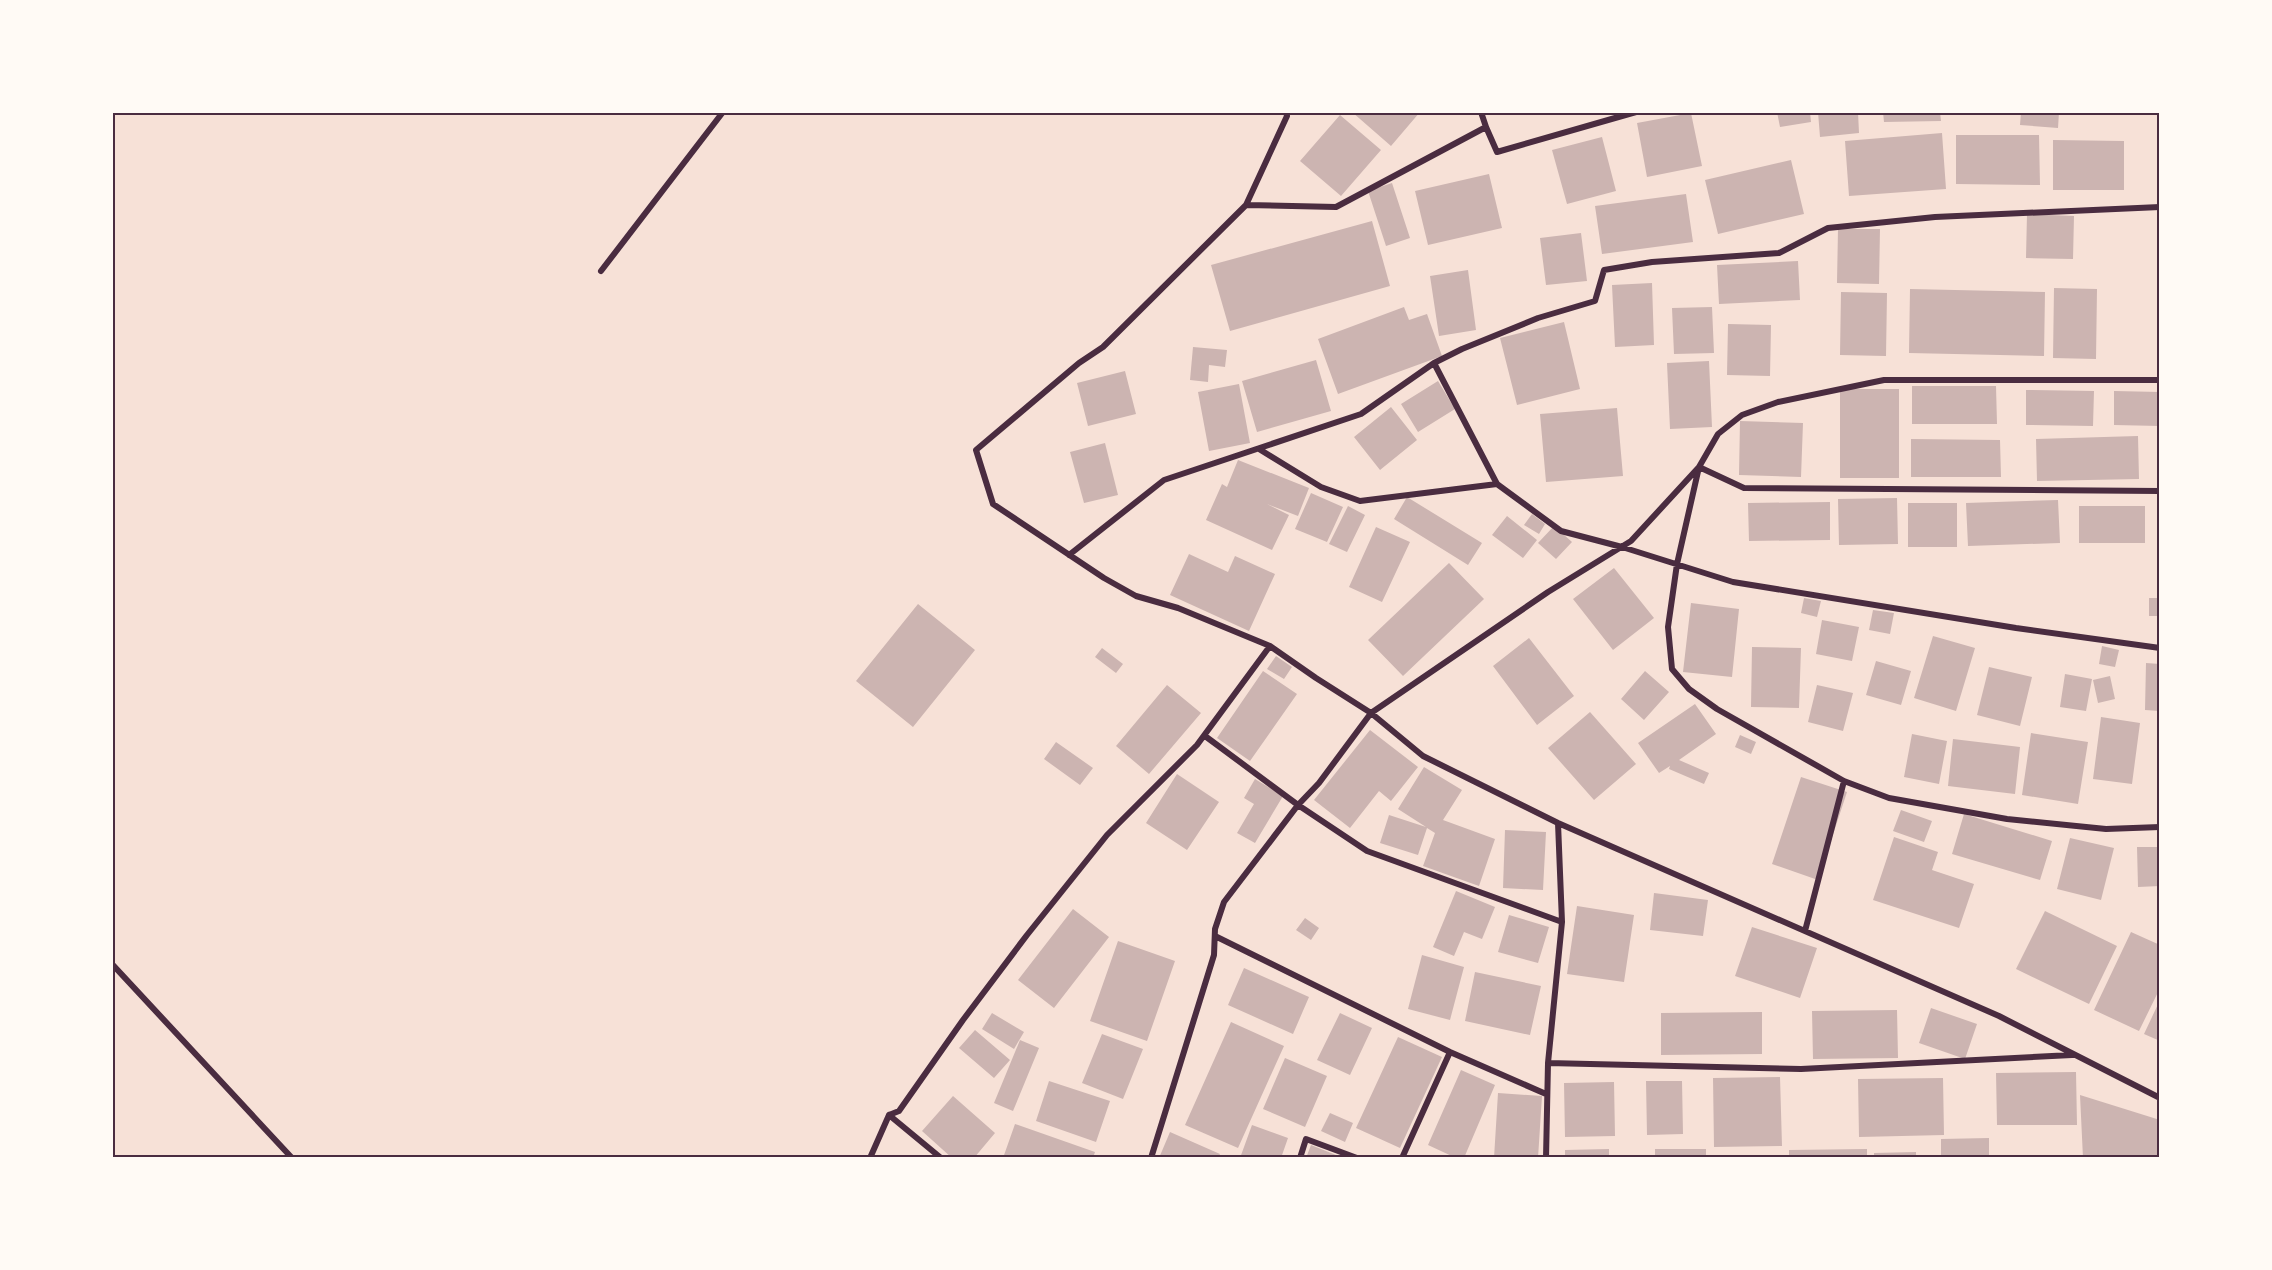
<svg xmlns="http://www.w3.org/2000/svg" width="2272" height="1270" font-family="'Public Sans',sans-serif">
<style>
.building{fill:#ccb4b1}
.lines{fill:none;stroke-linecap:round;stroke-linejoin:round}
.minor{stroke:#4a2c40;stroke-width:6}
.neatline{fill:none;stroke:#4a2c40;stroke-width:2}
</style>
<rect width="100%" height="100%" fill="#f7e1d7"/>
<!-- building -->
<path class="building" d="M 1352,112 L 1420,112 L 1391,146 Z
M 1777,112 L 1810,112 L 1811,122 L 1780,127 Z
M 1818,112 L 1858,112 L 1859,133 L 1820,137 Z
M 1883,112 L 1940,112 L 1941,121 L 1884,122 Z
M 2021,112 L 2059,112 L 2058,128 L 2020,125 Z
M 1691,113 L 1702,166 L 1647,177 L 1637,123 Z
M 1340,115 L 1381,150 L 1341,196 L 1300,161 Z
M 1942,133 L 1946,189 L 1849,196 L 1845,141 Z
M 1956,135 L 2039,135 L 2040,185 L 1956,184 Z
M 1602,137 L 1616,191 L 1567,204 L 1552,150 Z
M 2053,140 L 2124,141 L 2124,190 L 2053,190 Z
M 1791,160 L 1804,214 L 1718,234 L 1705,180 Z
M 1489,174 L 1502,228 L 1428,245 L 1415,191 Z
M 1392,183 L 1410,238 L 1386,246 L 1368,191 Z
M 1686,194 L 1693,242 L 1602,254 L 1595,206 Z
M 2027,214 L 2074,216 L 2073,259 L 2026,258 Z
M 1372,221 L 1390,286 L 1230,331 L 1211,265 Z
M 1838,229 L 1880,229 L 1879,284 L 1837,283 Z
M 1581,233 L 1587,281 L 1546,285 L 1540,238 Z
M 1798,261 L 1800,300 L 1719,304 L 1717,265 Z
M 1468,270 L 1476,330 L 1439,336 L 1430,276 Z
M 1652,283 L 1654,345 L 1615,347 L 1612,285 Z
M 2054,288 L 2097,289 L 2096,359 L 2053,358 Z
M 1910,289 L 2045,292 L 2044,356 L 1909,353 Z
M 1841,292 L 1887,293 L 1886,356 L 1840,355 Z
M 1404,307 L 1409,320 L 1427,314 L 1442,356 L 1338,394 L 1318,339 Z
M 1712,307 L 1714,353 L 1674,354 L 1672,308 Z
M 1564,322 L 1580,389 L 1517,405 L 1500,338 Z
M 1728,324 L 1771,325 L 1770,376 L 1727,375 Z
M 1193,347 L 1227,350 L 1225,367 L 1209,365 L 1208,382 L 1190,380 Z
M 1316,360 L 1331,411 L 1257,432 L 1242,381 Z
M 1709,361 L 1712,427 L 1670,429 L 1667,363 Z
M 1125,371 L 1136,414 L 1088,426 L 1077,383 Z
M 1438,381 L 1455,409 L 1418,432 L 1401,404 Z
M 1239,384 L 1250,443 L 1209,451 L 1198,392 Z
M 1912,386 L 1996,386 L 1997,424 L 1912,424 Z
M 1840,389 L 1899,389 L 1899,478 L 1840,478 Z
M 2026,390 L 2094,391 L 2093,426 L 2026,425 Z
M 2114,391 L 2160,392 L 2160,426 L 2114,425 Z
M 1391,407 L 1417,440 L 1380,470 L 1354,437 Z
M 1617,408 L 1623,476 L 1546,482 L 1540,414 Z
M 1740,421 L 1803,423 L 1801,477 L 1739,475 Z
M 2138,436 L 2139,479 L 2037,481 L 2036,439 Z
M 1911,439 L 2000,440 L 2001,477 L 1911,477 Z
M 1105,443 L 1118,495 L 1084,503 L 1070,452 Z
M 1238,460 L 1309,488 L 1298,516 L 1267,504 L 1289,515 L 1272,550 L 1206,520 L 1222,484 L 1227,487 Z
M 1311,493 L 1343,507 L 1327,542 L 1295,529 Z
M 1407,497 L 1482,543 L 1468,565 L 1394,519 Z
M 1897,498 L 1898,544 L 1839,545 L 1838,499 Z
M 2058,500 L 2060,543 L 1968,546 L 1966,503 Z
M 1830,502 L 1830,540 L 1749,541 L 1748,503 Z
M 1908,503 L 1957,503 L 1957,547 L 1908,547 Z
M 1348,506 L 1365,515 L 1347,552 L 1329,544 Z
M 2079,506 L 2145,506 L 2145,543 L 2079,543 Z
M 1532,514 L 1545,524 L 1539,534 L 1524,525 Z
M 1507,516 L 1537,540 L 1523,558 L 1492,535 Z
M 1554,526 L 1572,542 L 1556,559 L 1538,543 Z
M 1376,527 L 1410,542 L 1382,602 L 1349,587 Z
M 1189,554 L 1228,572 L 1235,556 L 1275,574 L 1249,631 L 1170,595 Z
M 1449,563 L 1484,599 L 1403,676 L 1368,640 Z
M 1614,568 L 1654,618 L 1613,650 L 1573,599 Z
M 1804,598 L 1821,601 L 1817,617 L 1801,613 Z
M 2149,598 L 2160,598 L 2160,616 L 2149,616 Z
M 1691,603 L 1739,609 L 1732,677 L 1683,672 Z
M 918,604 L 975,650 L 913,727 L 856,681 Z
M 1873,610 L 1894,613 L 1890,634 L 1869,630 Z
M 1822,620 L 1859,627 L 1852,661 L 1816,654 Z
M 1933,636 L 1975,648 L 1956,711 L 1914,698 Z
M 1529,638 L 1574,696 L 1537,725 L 1493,666 Z
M 2102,646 L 2119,650 L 2115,667 L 2099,664 Z
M 1752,647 L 1801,648 L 1799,708 L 1751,707 Z
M 1102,648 L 1123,664 L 1116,673 L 1095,657 Z
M 1276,656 L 1292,667 L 1284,679 L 1267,669 Z
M 1876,661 L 1911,671 L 1901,705 L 1866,695 Z
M 2146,663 L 2160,664 L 2160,711 L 2145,710 Z
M 1989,667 L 2032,677 L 2020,726 L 1977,715 Z
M 1263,671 L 1297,694 L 1250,761 L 1217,738 Z
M 1645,671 L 1669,692 L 1644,720 L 1621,699 Z
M 2065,674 L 2092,679 L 2086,711 L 2060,707 Z
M 2110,676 L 2115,699 L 2098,703 L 2093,680 Z
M 1167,685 L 1201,713 L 1149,774 L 1116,746 Z
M 1817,685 L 1853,693 L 1843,731 L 1808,722 Z
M 1695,704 L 1716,734 L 1679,760 L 1709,773 L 1704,784 L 1669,769 L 1670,766 L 1659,773 L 1638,743 Z
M 1590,712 L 1636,764 L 1594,800 L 1548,748 Z
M 2101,717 L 2140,723 L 2132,784 L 2093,779 Z
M 1370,730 L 1418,767 L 1391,801 L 1379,791 L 1350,828 L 1314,800 Z
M 2031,733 L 2088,742 L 2078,804 L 2022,795 Z
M 1912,734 L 1947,741 L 1939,784 L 1904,777 Z
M 1740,735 L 1756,742 L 1751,754 L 1735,747 Z
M 1953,739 L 2020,747 L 2015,794 L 1948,786 Z
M 1056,742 L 1093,768 L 1080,785 L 1044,759 Z
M 1424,767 L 1462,790 L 1443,820 L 1495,839 L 1479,886 L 1423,866 L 1435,833 L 1427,828 L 1418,855 L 1380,843 L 1389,815 L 1426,827 L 1398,809 Z
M 1177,774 L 1219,802 L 1187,850 L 1146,823 Z
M 1801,777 L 1847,792 L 1818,880 L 1772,864 Z
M 1255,779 L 1283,796 L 1255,843 L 1237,833 L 1254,804 L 1244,798 Z
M 1901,810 L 1932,821 L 1924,842 L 1893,831 Z
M 1964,814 L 2052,841 L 2040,880 L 1952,854 Z
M 1505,830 L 1546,832 L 1543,890 L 1503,888 Z
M 1894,837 L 1938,852 L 1932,870 L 1974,884 L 1959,928 L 1873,900 Z
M 2070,838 L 2114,848 L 2101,900 L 2057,889 Z
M 2137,847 L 2160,847 L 2160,886 L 2138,887 Z
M 1456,891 L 1495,907 L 1482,939 L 1464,932 L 1454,956 L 1433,947 Z
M 1654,893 L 1708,900 L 1703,936 L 1650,930 Z
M 1577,906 L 1634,915 L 1624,982 L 1567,974 Z
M 1073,909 L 1109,937 L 1054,1008 L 1018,980 Z
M 2045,911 L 2117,946 L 2089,1004 L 2016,969 Z
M 1509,915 L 1549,927 L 1538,963 L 1498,952 Z
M 1305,918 L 1319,928 L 1311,940 L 1296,930 Z
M 1752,927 L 1817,948 L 1800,998 L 1735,976 Z
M 2131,932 L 2160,945 L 2160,988 L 2139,1031 L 2094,1010 Z
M 1118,941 L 1175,961 L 1147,1041 L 1090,1021 Z
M 1422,955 L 1464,967 L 1450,1020 L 1408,1009 Z
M 1244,968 L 1309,997 L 1293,1034 L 1228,1005 Z
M 1475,972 L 1541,986 L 1530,1035 L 1465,1021 Z
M 2160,1000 L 2160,1041 L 2144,1034 Z
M 1931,1008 L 1977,1024 L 1965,1059 L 1919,1043 Z
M 1897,1010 L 1898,1058 L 1813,1059 L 1812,1011 Z
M 1762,1012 L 1762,1054 L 1661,1055 L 1661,1013 Z
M 992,1013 L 1024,1032 L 1014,1049 L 982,1029 Z
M 1340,1013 L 1372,1028 L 1350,1075 L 1317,1060 Z
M 1231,1022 L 1284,1046 L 1238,1148 L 1185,1125 Z
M 975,1030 L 1010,1060 L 994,1078 L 959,1048 Z
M 1102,1034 L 1143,1049 L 1123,1099 L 1082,1083 Z
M 1398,1037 L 1442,1057 L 1400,1148 L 1356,1128 Z
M 1020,1040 L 1039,1048 L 1013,1111 L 994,1103 Z
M 1285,1058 L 1327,1076 L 1305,1127 L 1263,1109 Z
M 1461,1070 L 1495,1085 L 1464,1158 L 1456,1158 L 1428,1145 Z
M 2076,1072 L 2077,1125 L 1997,1125 L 1996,1073 Z
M 1780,1077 L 1782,1146 L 1714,1147 L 1713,1078 Z
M 1943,1078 L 1944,1135 L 1859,1137 L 1858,1079 Z
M 1049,1081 L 1110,1101 L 1096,1142 L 1036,1121 Z
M 1646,1081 L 1682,1081 L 1683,1134 L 1647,1135 Z
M 1614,1082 L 1615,1136 L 1565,1137 L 1564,1083 Z
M 1498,1093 L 1542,1096 L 1538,1158 L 1494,1158 Z
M 2080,1095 L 2160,1120 L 2160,1158 L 2083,1158 Z
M 953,1096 L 995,1133 L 974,1158 L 952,1158 L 922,1131 Z
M 1330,1113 L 1353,1123 L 1345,1142 L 1321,1131 Z
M 1015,1124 L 1095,1152 L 1093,1158 L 1003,1158 Z
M 1252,1125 L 1288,1138 L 1281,1158 L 1240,1158 Z
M 1170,1132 L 1220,1154 L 1218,1158 L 1159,1158 Z
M 1989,1138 L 1989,1158 L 1941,1158 L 1941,1139 Z
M 1311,1145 L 1341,1157 L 1341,1158 L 1306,1158 Z
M 1609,1149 L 1609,1158 L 1565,1158 L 1565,1150 Z
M 1655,1149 L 1706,1149 L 1706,1158 L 1655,1158 Z
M 1867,1149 L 1867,1158 L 1789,1158 L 1789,1150 Z
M 1916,1152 L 1916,1158 L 1874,1158 L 1874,1153 Z"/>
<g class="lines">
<!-- minor -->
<path class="minor" d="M 1481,112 L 1486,127
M 1636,112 L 1497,152 L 1486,127 L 1336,207 L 1246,205 L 1103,347 L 1079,363 L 976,450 L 993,504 L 1104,578 L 1136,596 L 1178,608 L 1270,646 L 1316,678 L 1371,713 L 1423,756 L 1558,823 L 1999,1016 L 2160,1098
M 1246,205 L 1287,116 L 1286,112
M 601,271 L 723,112
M 1434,363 L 1497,484
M 1259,449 L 1321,487 L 1360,501 L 1497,484 L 1561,531 L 1622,547 L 1733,582 L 2016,628 L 2160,648
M 2160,491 L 1744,488 L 1699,467 L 1677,564 L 1668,627 L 1672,669 L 1689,689 L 1717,709 L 1844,781 L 1889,798 L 2007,819 L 2106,829 L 2160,827
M 1069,555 L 1164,480 L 1361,414 L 1434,363 L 1462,349 L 1538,318 L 1595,301 L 1604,270 L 1652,262 L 1779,253 L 1828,228 L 1935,217 L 2160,207
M 1205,736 L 1298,805 L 1367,851 L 1562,922
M 1805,931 L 1844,781
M 1215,936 L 1450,1052 L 1546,1094
M 112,964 L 292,1158
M 1548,1063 L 1801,1069 L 2072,1055
M 889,1115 L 941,1158
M 870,1158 L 889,1115 L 899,1111 L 963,1020 L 1027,935 L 1107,835 L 1197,745 L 1270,646
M 1151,1158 L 1214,955 L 1215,929 L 1224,902 L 1298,805 L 1319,783 L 1371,713 L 1548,592 L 1631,541 L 1699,467 L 1718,434 L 1742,415 L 1778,402 L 1884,380 L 2160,380
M 1300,1158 L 1306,1139 L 1357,1158
M 1402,1158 L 1450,1052
M 1546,1158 L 1548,1063 L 1562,922 L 1558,823"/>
</g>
<!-- border -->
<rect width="2272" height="1270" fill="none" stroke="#fffaf5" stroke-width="228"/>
<rect x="114" y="114" width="2044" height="1042" class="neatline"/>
</svg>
